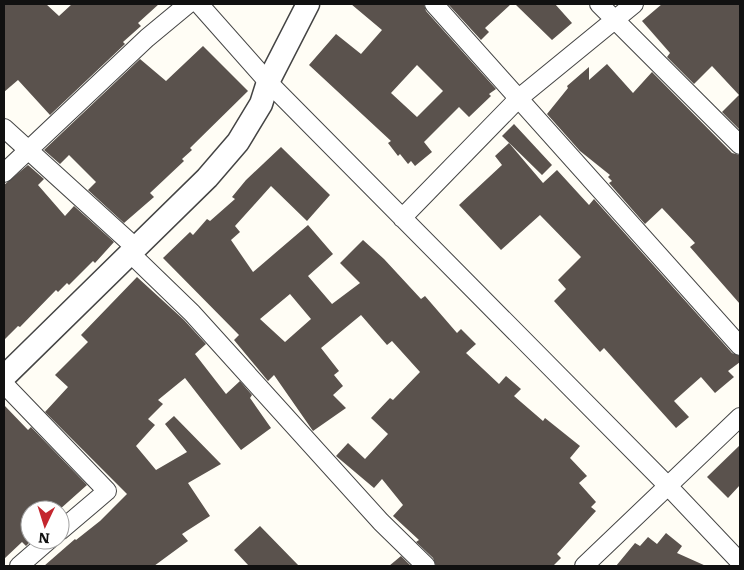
<svg xmlns="http://www.w3.org/2000/svg" width="744" height="570" font-family="Literata,serif">
<style>
.building{fill:#5a524d;fill-rule:evenodd}
.lines{fill:none;stroke-linecap:round;stroke-linejoin:round}
.minor-casing{stroke:#444;stroke-width:20}
.tertiary-casing{stroke:#444;stroke-width:25}
.minor{stroke:#fff;stroke-width:18}
.tertiary{stroke:#fff;stroke-width:22}
</style>
<rect width="100%" height="100%" fill="#fffdf5"/>
<!-- building -->
<path class="building" d="M 4,4 L 46,4 L 59,16 L 72,4 L 159,4 L 138,23 L 141,26 L 123,42 L 125,44 L 50,115 L 18,80 L 4,92 Z
M 351,4 L 424,4 L 426,11 L 496,89 L 489,94 L 491,96 L 469,117 L 459,107 L 424,142 L 432,152 L 415,166 L 411,161 L 408,164 L 400,154 L 398,156 L 388,143 L 391,141 L 309,65 L 336,34 L 361,54 L 382,30 ZM 417,65 L 443,91 L 417,117 L 391,93 Z
M 448,4 L 511,4 L 485,28 L 489,32 L 481,40 Z
M 515,4 L 555,4 L 572,23 L 552,40 Z
M 662,4 L 740,4 L 740,130 L 722,112 L 739,95 L 712,66 L 694,84 L 667,57 L 670,53 L 642,21 Z
M 203,46 L 248,91 L 190,148 L 192,150 L 182,159 L 184,161 L 150,193 L 154,197 L 124,223 L 88,190 L 96,182 L 69,155 L 60,164 L 44,150 L 140,59 L 166,81 Z
M 607,64 L 633,93 L 652,72 L 732,153 L 740,155 L 740,304 L 690,247 L 695,243 L 662,208 L 645,224 L 609,183 L 612,181 L 608,177 L 610,175 L 580,151 L 547,114 L 568,88 L 567,86 L 589,67 L 589,80 Z
M 514,124 L 552,165 L 542,175 L 502,136 Z
M 509,143 L 543,183 L 557,170 L 589,205 L 594,199 L 732,353 L 740,356 L 740,362 L 728,371 L 734,377 L 715,393 L 701,377 L 674,401 L 689,417 L 676,428 L 604,348 L 600,352 L 554,301 L 566,289 L 558,280 L 581,257 L 540,215 L 501,250 L 459,205 L 502,165 L 495,156 Z
M 281,147 L 330,195 L 307,221 L 271,186 L 235,226 L 240,232 L 231,240 L 253,272 L 308,225 L 333,254 L 308,276 L 332,304 L 360,283 L 340,263 L 363,240 L 384,259 L 421,299 L 425,296 L 457,333 L 461,329 L 476,344 L 466,353 L 499,384 L 506,376 L 521,389 L 514,396 L 543,421 L 545,418 L 580,446 L 570,458 L 587,476 L 579,483 L 596,502 L 591,507 L 596,511 L 557,554 L 561,558 L 553,566 L 436,566 L 433,558 L 416,542 L 419,540 L 393,516 L 403,505 L 382,479 L 374,488 L 336,456 L 348,443 L 365,459 L 388,434 L 371,418 L 390,398 L 393,400 L 420,372 L 392,341 L 387,345 L 361,315 L 321,348 L 339,371 L 334,375 L 343,386 L 333,395 L 346,408 L 313,431 L 274,375 L 268,381 L 234,340 L 239,335 L 163,258 L 190,232 L 193,235 L 207,219 L 210,221 L 235,199 L 232,197 L 246,180 ZM 290,294 L 311,319 L 285,342 L 260,319 Z
M 28,165 L 44,179 L 38,185 L 65,216 L 74,206 L 114,242 L 95,263 L 93,261 L 69,285 L 67,283 L 58,292 L 56,290 L 20,327 L 18,326 L 4,340 L 4,185 Z
M 137,277 L 184,320 L 206,344 L 195,354 L 226,394 L 240,381 L 252,395 L 250,398 L 271,428 L 241,450 L 185,378 L 158,400 L 163,404 L 148,419 L 155,425 L 136,446 L 156,470 L 187,452 L 165,424 L 174,416 L 221,464 L 188,483 L 210,516 L 182,534 L 188,541 L 154,566 L 44,566 L 75,539 L 76,540 L 100,521 L 127,494 L 45,412 L 68,387 L 55,375 L 88,342 L 81,335 Z
M 4,405 L 28,430 L 31,427 L 87,485 L 59,510 L 30,510 L 30,542 L 26,546 L 22,542 L 4,559 Z
M 740,445 L 740,485 L 728,498 L 707,477 Z
M 260,526 L 299,566 L 249,566 L 234,550 Z
M 666,533 L 682,546 L 677,553 L 706,566 L 616,566 L 635,543 L 640,546 L 648,537 L 657,544 Z
M 401,556 L 411,566 L 389,566 Z"/>
<g class="lines">
<!-- minor casing -->
<g class="minor-casing">
<path id="minor" d="M 199,4 L 268,82 L 668,486 L 740,562
M 434,4 L 740,346
M 599,4 L 740,145
M 4,128 L 136,248
M 4,173 L 147,38 L 188,4
M 402,218 L 519,98 L 634,4
M 130,253 L 192,313 L 381,522 L 426,566
M 4,384 L 107,491 L 60,531
M 19,566 L 49,540
M 584,566 L 740,417"/>
</g>
<!-- tertiary casing -->
<g class="tertiary-casing">
<path id="tertiary" d="M 4,377 L 207,178 L 238,142 L 261,104 L 268,82 L 308,4"/>
</g>
<!-- minor -->
<use href="#minor" class="minor"/>
<!-- tertiary -->
<use href="#tertiary" class="tertiary"/>
</g>
<!-- border -->
<rect width="744" height="570" fill="none" stroke="#111111" stroke-width="10"/>
<!-- north arrow -->
<g transform="translate(45 525) rotate(184)"><circle r="24" fill="#ffffff" stroke="#a0a0a0"/>
<path d="M0-4L9 19L0 12L-9 19Z" fill="#c4262e"/>
<text y="-8" font-size="14" font-weight="bold" text-anchor="middle" fill="#111111">N</text>
</g>
</svg>
